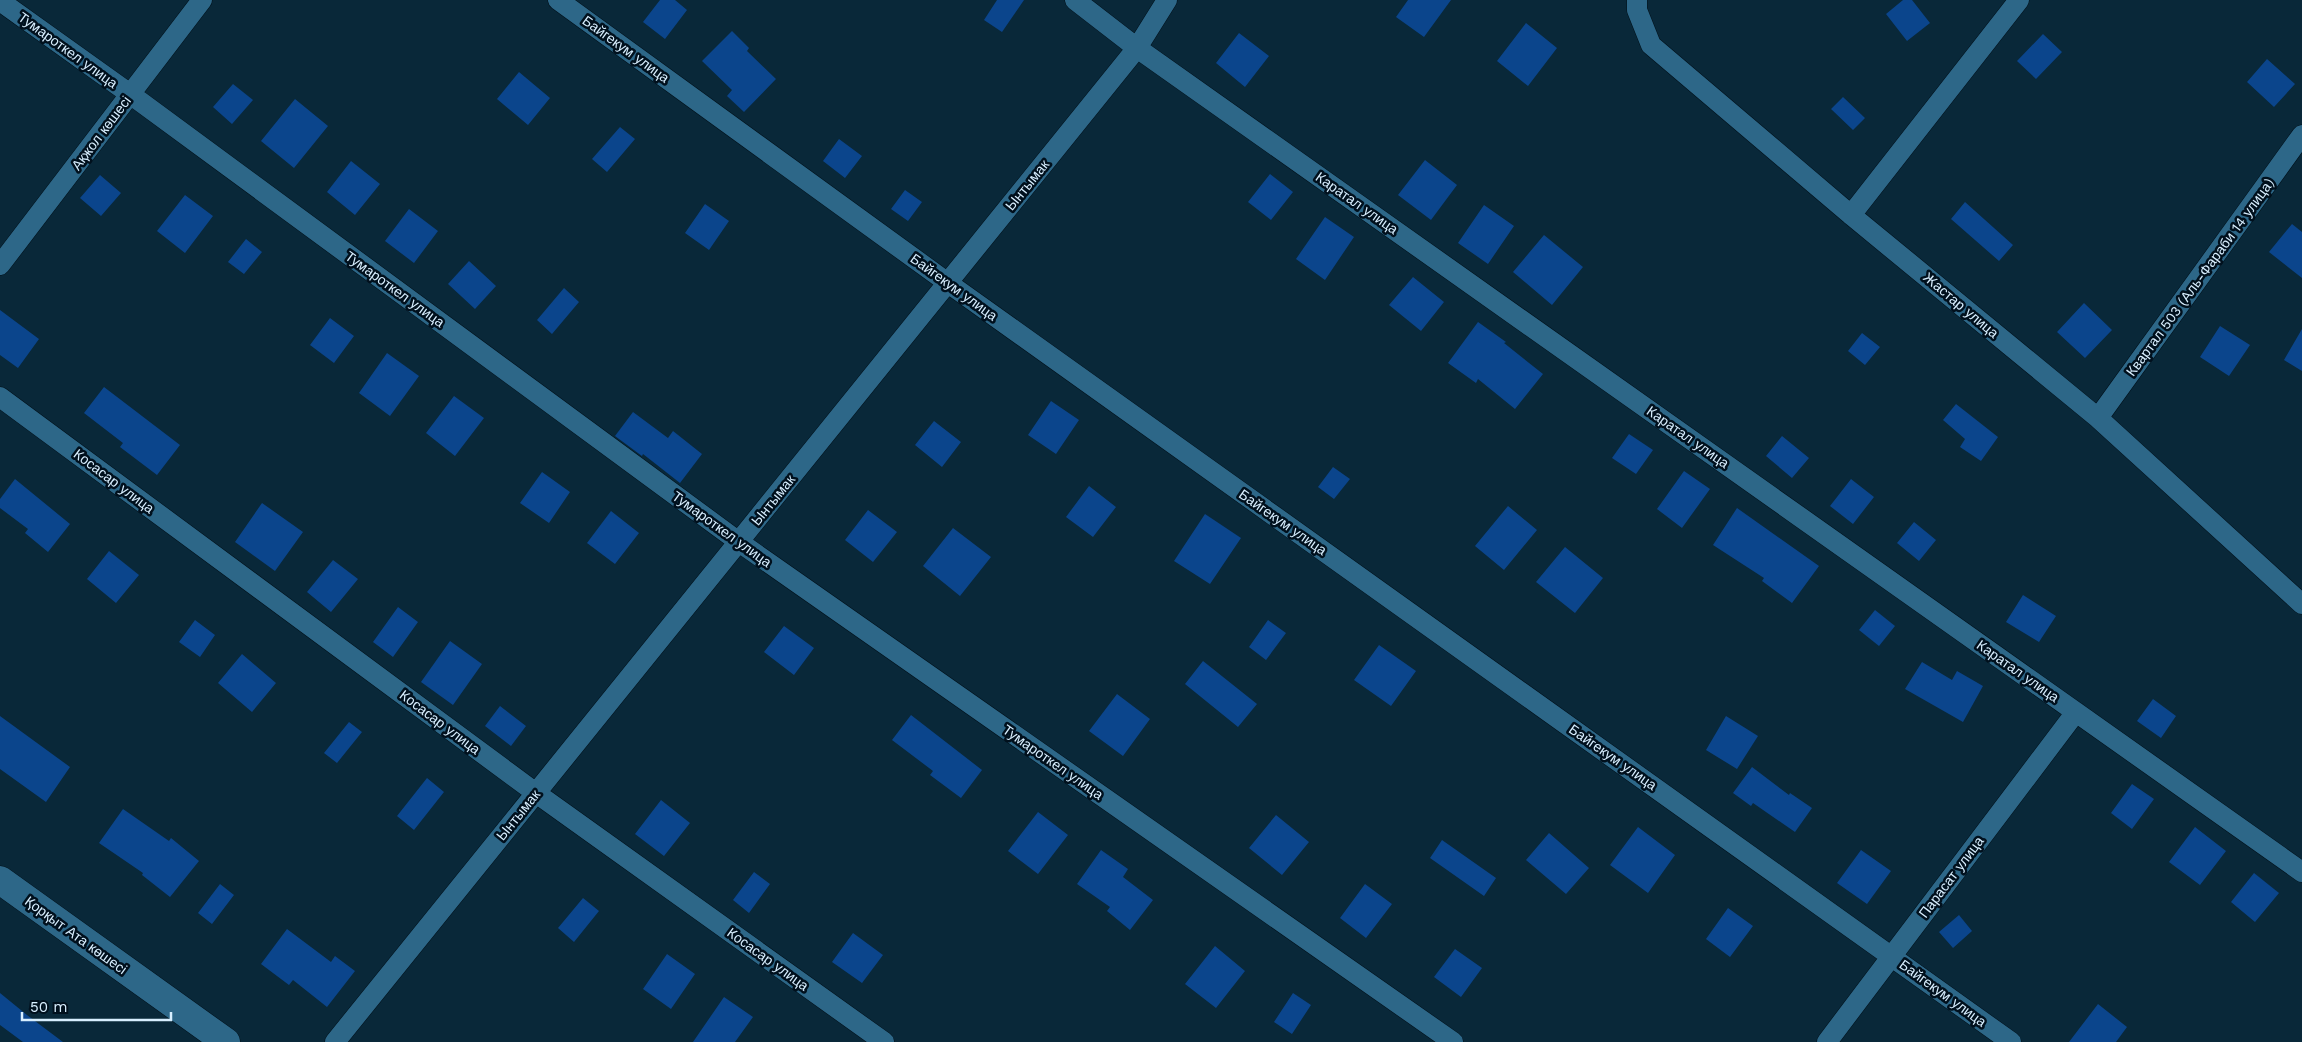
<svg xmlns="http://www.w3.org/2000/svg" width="2302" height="1042" font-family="'Work Sans',sans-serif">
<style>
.building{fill:#0b458c}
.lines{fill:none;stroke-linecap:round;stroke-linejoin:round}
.street-casing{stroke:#01101a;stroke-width:21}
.secondary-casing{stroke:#01101a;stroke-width:29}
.street{stroke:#2d6788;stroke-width:20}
.secondary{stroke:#2d6788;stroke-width:28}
.labels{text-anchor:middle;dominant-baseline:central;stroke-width:5;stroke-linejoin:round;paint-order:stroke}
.street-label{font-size:14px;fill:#d8efff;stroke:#00101d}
</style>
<rect width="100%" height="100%" fill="#092839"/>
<!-- building -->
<path class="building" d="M 660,0 L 675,0 L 687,10 L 665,39 L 643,22 Z
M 997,0 L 1024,0 L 1002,32 L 984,20 Z
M 1408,0 L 1451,0 L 1424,37 L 1396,17 Z
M 1903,0 L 1912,0 L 1930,23 L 1907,41 L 1886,14 Z
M 1526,23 L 1557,48 L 1528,86 L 1497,61 Z
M 732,31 L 749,48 L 747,51 L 776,79 L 744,112 L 727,96 L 732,90 L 702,61 Z
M 1239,33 L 1269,56 L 1245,87 L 1216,63 Z
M 2043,34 L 2062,52 L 2036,79 L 2017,61 Z
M 2267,59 L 2295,84 L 2274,107 L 2247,82 Z
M 519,72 L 550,98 L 528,125 L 497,99 Z
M 233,84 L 253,100 L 232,124 L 213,107 Z
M 1843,97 L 1865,118 L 1853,130 L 1831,109 Z
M 295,99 L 328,126 L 294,168 L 261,141 Z
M 620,127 L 635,139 L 607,172 L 592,159 Z
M 839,139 L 862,156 L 845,178 L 823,161 Z
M 1425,160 L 1457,185 L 1431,220 L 1398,195 Z
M 351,161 L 380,184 L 355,215 L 327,192 Z
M 1270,174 L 1293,192 L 1271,220 L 1248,202 Z
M 100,175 L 121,193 L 101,216 L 80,198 Z
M 905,190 L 922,202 L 908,221 L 891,209 Z
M 185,195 L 213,216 L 185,253 L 157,231 Z
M 1965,202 L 2013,245 L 1999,261 L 1951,219 Z
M 705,204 L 729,221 L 709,250 L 685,233 Z
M 1484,205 L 1514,226 L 1488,264 L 1458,243 Z
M 409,209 L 438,231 L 414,263 L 385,241 Z
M 1325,217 L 1354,237 L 1325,280 L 1296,259 Z
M 2292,224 L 2302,232 L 2302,278 L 2269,252 Z
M 1544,235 L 1583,267 L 1552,305 L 1513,272 Z
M 246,239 L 262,252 L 244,274 L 228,262 Z
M 469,261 L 496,286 L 475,309 L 448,284 Z
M 1413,277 L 1444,302 L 1421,331 L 1389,305 Z
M 564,288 L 579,302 L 552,334 L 537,320 Z
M 2084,303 L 2112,330 L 2085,358 L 2057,332 Z
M 0,310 L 39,339 L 18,368 L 0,355 Z
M 330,318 L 354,336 L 334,363 L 310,345 Z
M 1478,322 L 1506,342 L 1504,343 L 1543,374 L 1515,409 L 1478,379 L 1476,383 L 1448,363 Z
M 2220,326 L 2250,345 L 2229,376 L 2200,357 Z
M 2302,329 L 2302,371 L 2284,360 Z
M 1862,333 L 1880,347 L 1865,365 L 1848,351 Z
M 387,353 L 419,376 L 390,416 L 359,393 Z
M 104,387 L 180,445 L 157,475 L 120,447 L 123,443 L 84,413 Z
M 454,396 L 484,418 L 455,456 L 426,433 Z
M 1051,401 L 1079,420 L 1056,454 L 1028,435 Z
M 1956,404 L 1998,437 L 1981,461 L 1960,447 L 1965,439 L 1943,420 Z
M 633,412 L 668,438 L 673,431 L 702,454 L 680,483 L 643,454 L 642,456 L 615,436 Z
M 934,421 L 961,442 L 942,467 L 915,445 Z
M 1629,434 L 1653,450 L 1636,474 L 1612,458 Z
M 1782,436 L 1809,458 L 1792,478 L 1766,456 Z
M 1333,467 L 1350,479 L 1334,499 L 1318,487 Z
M 1684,471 L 1710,489 L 1682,528 L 1657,509 Z
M 542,472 L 570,492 L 549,523 L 520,503 Z
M 15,479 L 70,524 L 48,552 L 25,533 L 28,529 L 0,508 L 0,499 Z
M 1851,479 L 1874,497 L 1853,524 L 1830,506 Z
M 1089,486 L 1116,507 L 1093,537 L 1066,517 Z
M 262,503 L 303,532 L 275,571 L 235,542 Z
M 1508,506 L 1537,530 L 1504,570 L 1475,546 Z
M 1737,508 L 1819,566 L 1792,603 L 1762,581 L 1764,578 L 1713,545 Z
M 868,510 L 897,532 L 873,562 L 845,540 Z
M 611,511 L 639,533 L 615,564 L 587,543 Z
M 1205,514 L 1241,538 L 1210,584 L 1174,561 Z
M 1914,522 L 1936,540 L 1919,561 L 1897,543 Z
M 953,528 L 991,557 L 960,596 L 923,566 Z
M 1565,547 L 1603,578 L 1575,613 L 1536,582 Z
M 109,551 L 139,575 L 116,603 L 87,579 Z
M 333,560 L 358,579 L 331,612 L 307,592 Z
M 2023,595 L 2056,616 L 2039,642 L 2006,622 Z
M 398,607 L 418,622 L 393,657 L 373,642 Z
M 1875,610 L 1895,626 L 1879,646 L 1859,630 Z
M 195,620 L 215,635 L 200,657 L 179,642 Z
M 1268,620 L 1286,633 L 1266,660 L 1249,647 Z
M 784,626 L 814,648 L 794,675 L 764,652 Z
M 450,641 L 482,664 L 453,705 L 421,682 Z
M 1379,645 L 1416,671 L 1391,706 L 1354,680 Z
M 242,654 L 276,683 L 252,712 L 218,683 Z
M 1203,661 L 1257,704 L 1238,727 L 1185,684 Z
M 1922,662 L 1952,680 L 1957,671 L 1983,686 L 1963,722 L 1905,689 Z
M 1117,694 L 1150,719 L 1123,756 L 1089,731 Z
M 2153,699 L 2176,716 L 2161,738 L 2137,721 Z
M 500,706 L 526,726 L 511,746 L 485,726 Z
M 911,715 L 982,770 L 961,798 L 930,775 L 933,771 L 892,740 Z
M 0,716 L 70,767 L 46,802 L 0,769 Z
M 1726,716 L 1758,736 L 1737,769 L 1706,750 Z
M 349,722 L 362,732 L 337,763 L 324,753 Z
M 1752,767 L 1789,795 L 1790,793 L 1812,808 L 1795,832 L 1753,803 L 1751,806 L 1733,793 Z
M 427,778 L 444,792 L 414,830 L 397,816 Z
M 2132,784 L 2154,799 L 2132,829 L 2111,813 Z
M 661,800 L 690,823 L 664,856 L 635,834 Z
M 123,809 L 169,841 L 171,838 L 199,861 L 170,897 L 142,875 L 143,873 L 99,843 Z
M 1038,812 L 1068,835 L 1038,874 L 1008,851 Z
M 1276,815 L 1309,842 L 1282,875 L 1249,848 Z
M 1638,827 L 1675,855 L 1648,893 L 1610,865 Z
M 2195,827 L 2226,851 L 2200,885 L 2169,862 Z
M 1549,833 L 1589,868 L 1566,894 L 1526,860 Z
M 1442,840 L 1496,878 L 1484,896 L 1430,858 Z
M 1101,850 L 1128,869 L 1123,877 L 1153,900 L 1130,930 L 1107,911 L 1110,907 L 1077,884 Z
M 1861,850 L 1891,871 L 1867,904 L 1837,883 Z
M 754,872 L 770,884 L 749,913 L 733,900 Z
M 2254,873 L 2279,893 L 2255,922 L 2231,902 Z
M 220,884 L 234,895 L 212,924 L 198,913 Z
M 1365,884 L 1392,904 L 1366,938 L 1340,918 Z
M 583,898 L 599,911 L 574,942 L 558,928 Z
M 1728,908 L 1753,926 L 1730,957 L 1706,939 Z
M 1959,915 L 1972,931 L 1953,948 L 1939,932 Z
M 287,929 L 331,962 L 335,956 L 355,971 L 327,1007 L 293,980 L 289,985 L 261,964 Z
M 853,933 L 883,955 L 862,983 L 832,962 Z
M 1215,946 L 1245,971 L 1216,1008 L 1185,984 Z
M 1455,949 L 1482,968 L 1461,997 L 1434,977 Z
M 667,954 L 695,974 L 671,1009 L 643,989 Z
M 0,993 L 27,1015 L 63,1042 L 23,1042 L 0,1025 Z
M 1293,993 L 1311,1005 L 1292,1034 L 1274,1022 Z
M 724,997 L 753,1017 L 735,1042 L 693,1042 Z
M 2098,1004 L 2127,1027 L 2116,1042 L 2069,1042 Z"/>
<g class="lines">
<!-- street casing -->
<g class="street-casing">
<path id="street" d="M 558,0 L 948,283 L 2011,1042
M 1075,0 L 1137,48 L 2302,872
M 1637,0 L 1637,10 L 1651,45 L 1851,215 L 2098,418 L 2302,604
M 0,1 L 130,94 L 739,542 L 1453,1042
M 1851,215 L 2019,0
M 0,265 L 202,0
M 0,397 L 536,793 L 884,1042
M 2098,418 L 2302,135
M 335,1042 L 1137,48 L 1167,0
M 1827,1042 L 2076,712"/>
</g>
<!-- secondary casing -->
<g class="secondary-casing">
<path id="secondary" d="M 0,880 L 226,1042"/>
</g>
<!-- street -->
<use href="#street" class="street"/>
<!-- secondary -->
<use href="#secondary" class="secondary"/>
</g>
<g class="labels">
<!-- street labels -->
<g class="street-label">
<text transform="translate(626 49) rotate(36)">Байгекум улица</text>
<text transform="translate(68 50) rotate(36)">Тумароткел улица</text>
<text transform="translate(101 133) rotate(-53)">Ақжол көшесі</text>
<text transform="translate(1027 185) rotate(-51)">Ынтымак</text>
<text transform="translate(1357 203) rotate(35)">Каратал улица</text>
<text transform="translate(2200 277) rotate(-54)">Квартал 503 (Аль-Фараби 14 улица)</text>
<text transform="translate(954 287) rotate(36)">Байгекум улица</text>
<text transform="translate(395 289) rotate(36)">Тумароткел улица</text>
<text transform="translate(1961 305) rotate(40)">Жастар улица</text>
<text transform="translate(1688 437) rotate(35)">Каратал улица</text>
<text transform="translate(114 481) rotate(37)">Косасар улица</text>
<text transform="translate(773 500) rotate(-51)">Ынтымак</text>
<text transform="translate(1283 522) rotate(35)">Байгекум улица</text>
<text transform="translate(722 529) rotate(36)">Тумароткел улица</text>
<text transform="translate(2018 671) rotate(35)">Каратал улица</text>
<text transform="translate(440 722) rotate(37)">Косасар улица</text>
<text transform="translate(1613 757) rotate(35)">Байгекум улица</text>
<text transform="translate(1053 762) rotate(35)">Тумароткел улица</text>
<text transform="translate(518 815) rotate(-51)">Ынтымак</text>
<text transform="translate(1951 877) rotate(-53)">Парасат улица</text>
<text transform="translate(76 935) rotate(36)">Қорқыт Ата көшесі</text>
<text transform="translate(768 959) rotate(36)">Косасар улица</text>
<text transform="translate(1943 993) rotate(36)">Байгекум улица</text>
</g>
</g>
<!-- scale -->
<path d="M22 1012v8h149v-8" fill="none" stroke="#d8efff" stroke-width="2.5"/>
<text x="30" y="1012" font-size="15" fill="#d8efff" stroke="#00101d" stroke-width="4" paint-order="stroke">50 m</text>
</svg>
